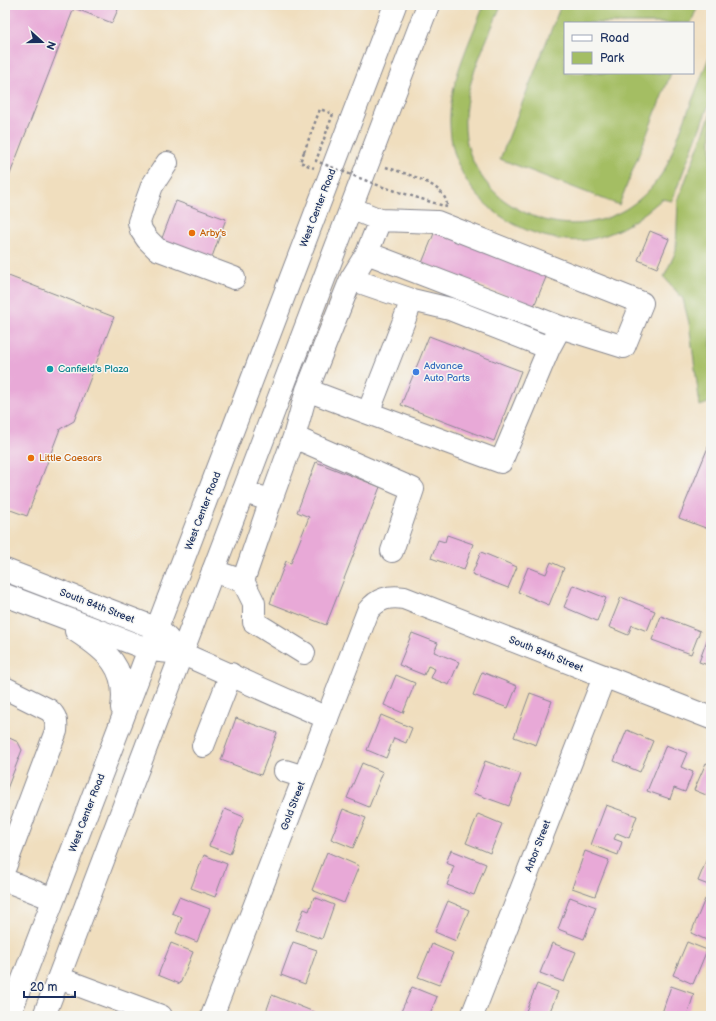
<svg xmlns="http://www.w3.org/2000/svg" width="716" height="1021" font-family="'Balsamiq Sans',sans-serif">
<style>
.green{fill:#a4be64;stroke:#607661}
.building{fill:#e8a9d7}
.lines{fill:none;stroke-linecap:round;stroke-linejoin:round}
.minor-casing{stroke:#86868e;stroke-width:24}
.major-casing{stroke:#86868e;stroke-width:24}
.path{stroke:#86868e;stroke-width:2.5;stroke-dasharray:3 3;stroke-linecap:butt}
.minor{stroke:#fff;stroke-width:22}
.major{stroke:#fff;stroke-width:22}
.path-bridge{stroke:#86868e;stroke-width:2.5;stroke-dasharray:3 3;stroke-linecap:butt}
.food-dot{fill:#e8710a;stroke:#f6f6f2;stroke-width:1.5}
.culture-dot{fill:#0f9aa8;stroke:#f6f6f2;stroke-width:1.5}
.shop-dot{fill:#3f7fe0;stroke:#f6f6f2;stroke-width:1.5}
.labels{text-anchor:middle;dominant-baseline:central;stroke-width:3;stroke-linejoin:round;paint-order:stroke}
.street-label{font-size:10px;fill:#1b2f5e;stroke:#f6f6f2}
.food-label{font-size:10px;fill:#c56008;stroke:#f6f6f2;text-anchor:start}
.shop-label{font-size:10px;fill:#366cbe;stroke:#f6f6f2;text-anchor:start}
.culture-label{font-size:10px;fill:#0d838f;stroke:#f6f6f2;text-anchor:start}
</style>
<rect width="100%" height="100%" fill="#f6f6f2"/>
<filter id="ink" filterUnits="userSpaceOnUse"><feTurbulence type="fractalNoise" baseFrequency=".025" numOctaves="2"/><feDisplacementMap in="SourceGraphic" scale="8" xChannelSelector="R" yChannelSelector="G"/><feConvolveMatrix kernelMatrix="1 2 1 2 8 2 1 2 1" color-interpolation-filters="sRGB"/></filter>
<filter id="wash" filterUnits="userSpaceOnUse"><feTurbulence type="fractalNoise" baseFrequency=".012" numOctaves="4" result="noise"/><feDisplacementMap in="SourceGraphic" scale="16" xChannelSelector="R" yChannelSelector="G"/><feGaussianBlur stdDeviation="0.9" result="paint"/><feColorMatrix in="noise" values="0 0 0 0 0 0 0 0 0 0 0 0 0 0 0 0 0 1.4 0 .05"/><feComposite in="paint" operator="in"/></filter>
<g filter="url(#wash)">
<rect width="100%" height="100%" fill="#f0debe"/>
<!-- green -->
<path class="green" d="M 484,5 L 501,5 C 485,47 459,92 466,138 C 471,168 491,195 518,209 C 574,240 636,221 667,165 L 711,52 L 711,99 L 672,201 L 662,199 C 639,219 617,235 586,240 C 572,242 557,239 544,236 C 493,222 452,182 450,126 C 448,84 469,44 484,5 Z
M 561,5 L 698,5 L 691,23 L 565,23 L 565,73 L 671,73 L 619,205 L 500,159 Z
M 711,113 L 711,402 L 700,406 L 689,323 L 683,299 L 664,277 L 676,251 L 678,200 Z"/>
<g id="blocks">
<!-- building -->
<path class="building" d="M 5,5 L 120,5 L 112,23 L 74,8 L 5,187 Z
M 176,201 L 226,219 L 209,265 L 159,246 Z
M 437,226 L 547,275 L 534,306 L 422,263 Z
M 650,231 L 669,239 L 657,268 L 638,260 Z
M 6,275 L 114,317 L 74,421 L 60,429 L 27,516 L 5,508 Z
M 429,336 L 521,371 L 494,441 L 401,405 Z
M 711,440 L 711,530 L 679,518 Z
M 316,462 L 380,487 L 326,625 L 270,603 L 286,561 L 291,563 L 309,517 L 297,512 Z
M 447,535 L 473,544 L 464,570 L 431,558 L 438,540 L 445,542 Z
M 481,552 L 517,567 L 508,588 L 472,574 Z
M 551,562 L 564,568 L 549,605 L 518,592 L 528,567 L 546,574 Z
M 573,585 L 606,598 L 597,621 L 564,607 Z
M 621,597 L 655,611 L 647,631 L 632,625 L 628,635 L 609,627 Z
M 661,616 L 700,631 L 691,654 L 652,640 Z
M 412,633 L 438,643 L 434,652 L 459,662 L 449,685 L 431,678 L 435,669 L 428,666 L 424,675 L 399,665 Z
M 707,640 L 711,642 L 711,666 L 699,662 Z
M 482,672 L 517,686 L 508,708 L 473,695 Z
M 396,675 L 415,683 L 403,713 L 384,705 Z
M 530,693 L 552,701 L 536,745 L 514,737 Z
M 381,715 L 412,728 L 406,743 L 394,738 L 386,758 L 367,750 Z
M 236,718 L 277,733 L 261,775 L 221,760 Z
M 627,730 L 653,741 L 640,772 L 614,761 Z
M 5,736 L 18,742 L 22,750 L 5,794 Z
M 666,745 L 687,753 L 681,767 L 693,772 L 685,792 L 674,788 L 670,799 L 647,791 Z
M 485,761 L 521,774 L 509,806 L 473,793 Z
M 362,763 L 383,772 L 369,807 L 347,798 Z
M 706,763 L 711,765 L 711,797 L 694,790 Z
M 606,805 L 637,816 L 629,838 L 617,833 L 614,839 L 622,842 L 618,855 L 591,845 Z
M 225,809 L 244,817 L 230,854 L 209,846 Z
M 343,809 L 366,818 L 353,848 L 331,839 Z
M 478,814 L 502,824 L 490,853 L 466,843 Z
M 451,850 L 486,864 L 474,895 L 447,885 L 454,866 L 446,863 Z
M 585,851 L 609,860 L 595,896 L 572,888 Z
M 710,851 L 711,851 L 711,886 L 698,881 Z
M 327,852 L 359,866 L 344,903 L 312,890 Z
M 204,855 L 227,864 L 215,897 L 191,888 Z
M 179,897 L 210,909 L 197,942 L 176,933 L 182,917 L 172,913 Z
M 314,897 L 334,905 L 322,939 L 296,930 L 304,909 L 309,911 Z
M 570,897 L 596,907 L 584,939 L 558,929 Z
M 705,899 L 711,901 L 711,942 L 691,933 Z
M 448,901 L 469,910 L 456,941 L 435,932 Z
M 293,942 L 317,950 L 305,984 L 281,975 Z
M 687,942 L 707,950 L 693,984 L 673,975 Z
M 171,943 L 193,952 L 180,984 L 158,975 Z
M 552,943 L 576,952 L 564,982 L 540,973 Z
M 432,944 L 453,953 L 439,985 L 418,977 Z
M 537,984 L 558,992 L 548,1016 L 524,1016 Z
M 671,986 L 694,994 L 687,1016 L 661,1016 Z
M 412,987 L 437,997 L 429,1016 L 399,1016 Z
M 272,995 L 324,1016 L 265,1015 Z"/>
</g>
</g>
<g filter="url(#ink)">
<use href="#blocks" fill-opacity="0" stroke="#86868e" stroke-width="1"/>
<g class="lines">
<!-- minor casing -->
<g class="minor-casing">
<path id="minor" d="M 167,163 L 152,186 L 139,222 L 141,230 L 147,239 L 157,249 L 234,278
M 351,208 L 380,220 L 437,222 L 642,303 L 624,347 L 560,327 L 367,253
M 351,279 L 412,300 L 450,309 L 549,348 L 556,335
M 307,390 L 368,413 L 412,300
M 368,413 L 501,462 L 549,348
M 294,437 L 307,390 L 351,279 L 367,253 L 380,220
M 243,492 L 271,500 L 294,437 L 413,489 L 392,551
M 213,571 L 243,581 L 254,603 L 254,622 L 304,653
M 243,581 L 271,500
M 5,688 L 49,710 C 56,716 57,721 56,731 L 5,867
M 327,718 L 368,611 C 378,598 389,596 404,598 L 711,718
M 203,746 L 231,674
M 285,771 L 304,777
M 5,880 L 53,899
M 59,978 L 161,1016
M 472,1016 L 604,677"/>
</g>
<!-- major casing -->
<g class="major-casing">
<path id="major" d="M 5,570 L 158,629 L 168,639
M 5,595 L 150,650 L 181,653 L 327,718 L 212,1016
M 76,631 C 107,651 128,668 122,708
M 9,1016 L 395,5
M 44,1016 L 428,5"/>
</g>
<!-- path -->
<path class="path" d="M 304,152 L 300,162 L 314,168
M 386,167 C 405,174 445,183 447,205"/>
<!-- minor -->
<use href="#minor" class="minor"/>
<!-- major -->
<use href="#major" class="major"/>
<!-- path-bridge -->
<path class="path-bridge" d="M 304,152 L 320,109 L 333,114 L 316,161 L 380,186 L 447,207"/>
</g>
</g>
<!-- markers -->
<g class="food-dot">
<circle cx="192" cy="233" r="4"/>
<circle cx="31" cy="458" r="4"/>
</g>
<circle class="culture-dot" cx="50" cy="369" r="4"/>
<circle class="shop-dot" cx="416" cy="372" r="4"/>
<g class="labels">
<!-- street labels -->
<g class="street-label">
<text transform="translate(318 208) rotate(-69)">West Center Road</text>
<text transform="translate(203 511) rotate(-69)">West Center Road</text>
<text transform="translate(97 606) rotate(21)">South 84th Street</text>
<text transform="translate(546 654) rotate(22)">South 84th Street</text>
<text transform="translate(293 806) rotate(-69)">Gold Street</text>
<text transform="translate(87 813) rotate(-69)">West Center Road</text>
<text transform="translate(538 846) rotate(-69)">Arbor Street</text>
</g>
<!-- food labels -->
<g class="food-label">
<text x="200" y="233">Arby's</text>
<text x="39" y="458">Little Caesars</text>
</g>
<!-- shop labels -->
<g class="shop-label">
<text x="424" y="366">Advance<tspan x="424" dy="12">Auto Parts</tspan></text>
</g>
<!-- culture labels -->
<g class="culture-label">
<text x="58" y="369">Canfield's Plaza</text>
</g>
</g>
<!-- margin -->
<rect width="716" height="1021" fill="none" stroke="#f6f6f2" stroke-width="20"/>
<!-- legend -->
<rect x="564" y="22" width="130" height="52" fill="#f6f6f2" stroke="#9ea6b7"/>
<rect x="572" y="35" width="20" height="6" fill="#ffffff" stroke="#9ea6b7"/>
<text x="600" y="42" font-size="12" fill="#1b2f5e">Road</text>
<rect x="572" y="52" width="20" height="12" fill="#a4be64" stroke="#9ea6b7"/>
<text x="600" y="62" font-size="12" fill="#1b2f5e">Park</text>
<!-- north arrow -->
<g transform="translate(42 42) rotate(111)" stroke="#f6f6f2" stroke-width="3" paint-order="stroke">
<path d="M0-3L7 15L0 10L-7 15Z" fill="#1b2f5e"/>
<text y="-6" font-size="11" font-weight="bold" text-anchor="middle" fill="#1b2f5e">N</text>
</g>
<!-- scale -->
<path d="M24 991v6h51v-6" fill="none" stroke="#1b2f5e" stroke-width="2"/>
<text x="30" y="991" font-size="12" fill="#1b2f5e" stroke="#f6f6f2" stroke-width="3" paint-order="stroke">20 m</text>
</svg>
